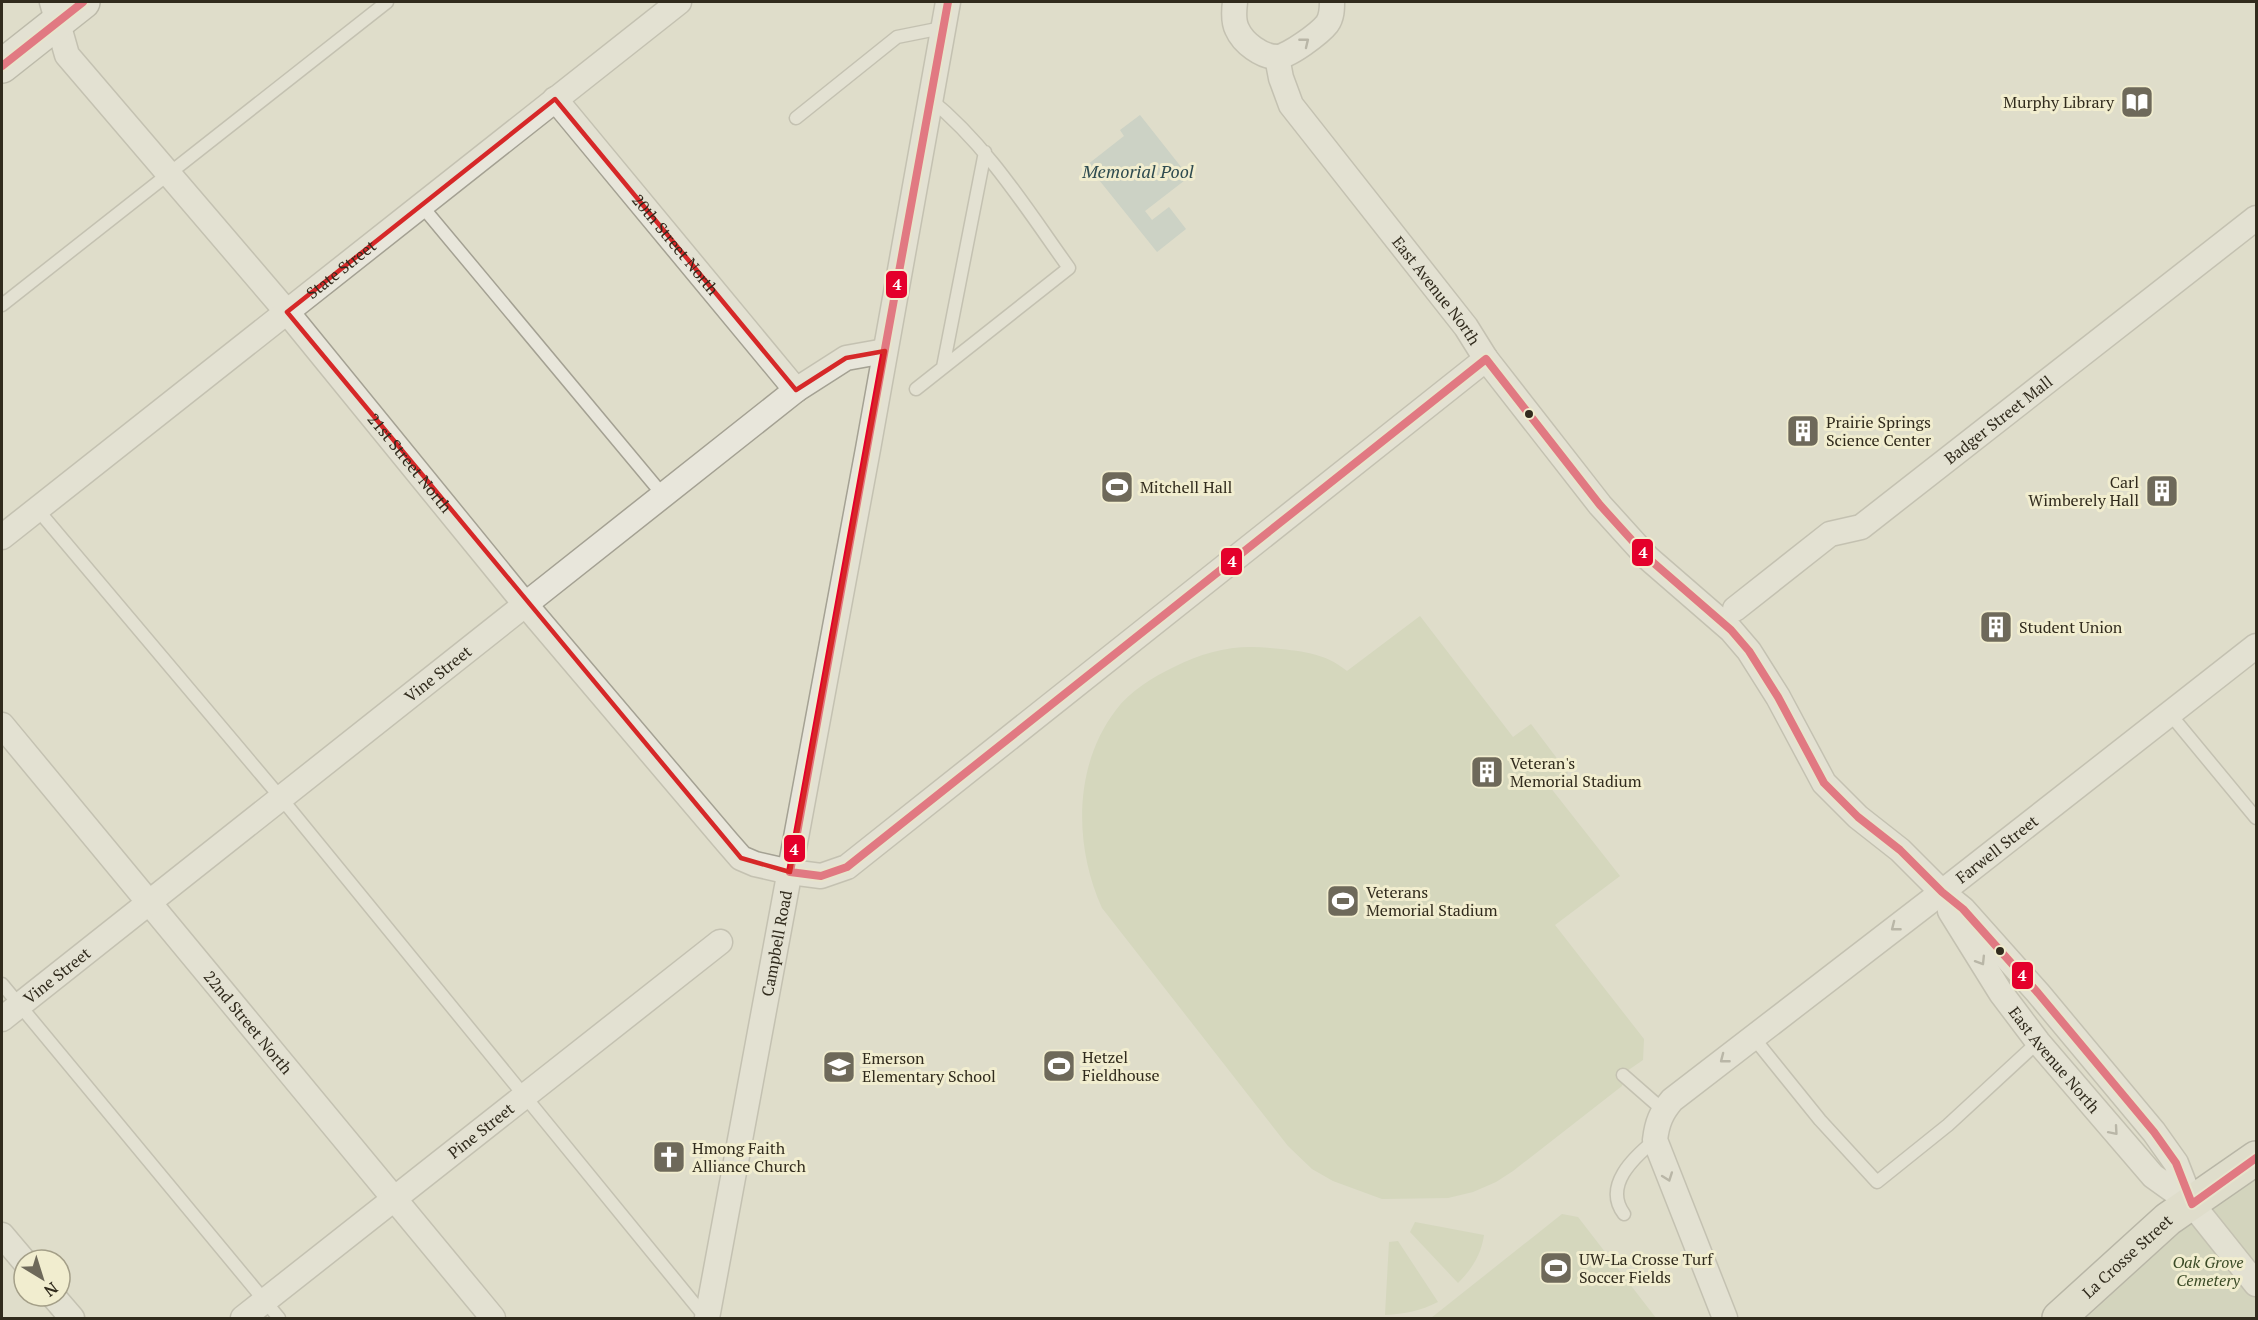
<svg xmlns="http://www.w3.org/2000/svg" width="2258" height="1320" font-family="'PT Serif',serif">
<style>
.green{fill:#c9d0ad}
.cemetery{fill:#c5caad}
.water{fill:#b5c5be}
.lines{fill:none;stroke-linecap:round;stroke-linejoin:round}
.lane-casing{stroke:#a4a193;stroke-width:15}
.street-casing{stroke:#a4a193;stroke-width:27}
.secondary-casing{stroke:#949183;stroke-width:36}
.primary-casing{stroke:#8a877a;stroke-width:36}
.lane{stroke:#e8e6db;stroke-width:12}
.street{stroke:#e8e6db;stroke-width:24}
.secondary{stroke:#e8e6db;stroke-width:33}
.primary{stroke:#dfddcd;stroke-width:33}
.bus-1-casing{stroke:#f1edcf;stroke-width:12}
.bus-1{stroke:#e4002b;stroke-width:8}
.oneway{stroke:#8c887c}
.marked{fill:none;stroke:#d62828;stroke-width:4.5;stroke-linejoin:round}
.bus-dot{fill:#312b1d;stroke:#f1edcf;stroke-width:2}
.labels{text-anchor:middle;dominant-baseline:central;stroke-width:6;stroke-linejoin:round;paint-order:stroke}
.poi-label{font-size:16px;fill:#312b1d;stroke:#f1edcf;text-anchor:start}
.street-label{font-size:16px;fill:#312b1d;stroke:#f1edcf}
.park-label{font-size:16px;font-style:italic;fill:#3b4b26;stroke:#f1edcf}
.water-label{font-size:18px;font-style:italic;fill:#2e4b4f;stroke:#f1edcf}
.line-badge{stroke:#f1edcf;stroke-width:2}
.badge-label{font-size:16px;text-anchor:middle;font-weight:bold;fill:#fff}
</style>
<rect width="100%" height="100%" fill="#dfddca"/>
<!-- green -->
<path class="green" d="M 1420,616 L 1513,737 L 1531,724 L 1568,773 L 1550,787 L 1620,876 L 1555,925 L 1644,1039 L 1643,1060 L 1627,1071 L 1622,1086 L 1513,1171 L 1496,1182 L 1473,1192 L 1448,1198 L 1382,1199 L 1333,1181 L 1312,1169 L 1288,1146 L 1102,908 C 1074,846 1073,766 1116,710 C 1130,691 1153,677 1174,667 C 1205,651 1236,644 1270,648 C 1299,651 1324,652 1347,671 Z
M 1562,1214 L 1578,1217 L 1656,1318 L 1431,1318 Z
M 1415,1222 L 1484,1235 C 1481,1255 1472,1269 1458,1283 L 1410,1232 Z
M 1398,1241 L 1438,1302 C 1420,1311 1405,1314 1385,1315 L 1389,1242 Z"/>
<!-- cemetery -->
<path class="cemetery" d="M 2256,1174 L 2256,1318 L 2086,1318 L 2190,1223 Z"/>
<!-- water -->
<path class="water" d="M 1140,115 L 1189,177 L 1145,211 L 1152,220 L 1169,207 L 1186,229 L 1157,252 L 1087,165 L 1124,136 L 1120,130 Z"/>
<g class="lines">
<!-- lane casing -->
<g class="lane-casing">
<path id="lane" d="M 796,118 L 897,37 L 942,28
M 421,205 L 663,495
M 2,305 L 387,2
M 943,367 L 985,152
M 916,389 L 1069,268 C 1026,208 987,145 930,99
M 37,509 L 281,798 L 706,1318
M 2170,714 L 2256,818
M 2,984 L 279,1318
M 1753,1037 L 1820,1120 L 1877,1182 L 1948,1125 L 2038,1042
M 1623,1075 L 1663,1110
M 1624,1214 C 1603,1186 1633,1158 1655,1140"/>
</g>
<!-- street casing -->
<g class="street-casing">
<g id="street">
<path id="s1" d="M 52,2 L 67,55 L 287,312 L 525,604 L 727,842 L 741,858 L 755,864 L 790,872 L 821,876 L 847,867 L 1486,359"/>
<path d="M 1235,2 C 1234,10 1233,21 1237,29 C 1243,43 1262,57 1277,57 C 1288,57 1320,33 1327,24 C 1332,17 1332,9 1332,2"/>
<path id="s2" d="M 1277,57 L 1281,78 L 1291,105 L 1466,327 L 1486,359 L 1600,505 L 1648,558 L 1731,630 L 1749,651 L 1778,697 L 1824,783 L 1858,817 L 1900,850 L 1942,892 L 1963,909 L 2038,993 L 2154,1132 L 2176,1163 L 2192,1204"/>
<path id="s3" d="M 555,99 L 796,390"/>
<path id="s4" d="M 2,537 L 679,2"/>
<path id="s5" d="M 1735,609 L 1830,534 L 1861,527 L 2256,218"/>
<path id="s6" d="M 2,725 L 493,1318"/>
<path id="s7" d="M 1950,911 L 2001,993 L 2038,1042 L 2153,1176 L 2192,1204 L 2256,1284"/>
<path id="s8" d="M 2,1019 L 796,390 L 846,358 L 885,351"/>
<path d="M 2,1235 L 24,1261"/>
<path d="M 53,1296 L 72,1318"/>
<path id="s9" d="M 243,1318 L 720,942"/>
<path id="s10" d="M 707,1318 L 868,449 L 948,2"/>
<path id="s11" d="M 1725,1318 L 1655,1140 C 1657,1123 1661,1113 1672,1100 L 1942,892 L 2256,646"/>
</g>
</g>
<!-- secondary casing -->
<g class="secondary-casing">
<path id="secondary" d="M 2,66 L 83,2"/>
</g>
<!-- primary casing -->
<g class="primary-casing">
<g id="primary">
<path id="s12" d="M 2059,1318 L 2168,1219 L 2256,1158"/>
</g>
</g>
<!-- lane -->
<use href="#lane" class="lane"/>
<!-- street -->
<use href="#street" class="street"/>
<!-- secondary -->
<use href="#secondary" class="secondary"/>
<!-- primary -->
<use href="#primary" class="primary"/>
<!-- bus-1 casing -->
<g class="bus-1-casing">
<path id="bus-1" d="M 948,2 L 790,872 L 821,876 L 847,867 L 1486,359 L 1600,505 L 1648,558 L 1731,630 L 1749,651 L 1778,697 L 1824,783 L 1858,817 L 1900,850 L 1942,892 L 1963,909 L 2038,993 L 2154,1132 L 2176,1163 L 2192,1204
M 2,66 L 83,2
M 2192,1204 L 2256,1158"/>
</g>
<!-- bus-1 -->
<use href="#bus-1" class="bus-1"/>
</g>
<!-- one-way arrows -->
<defs><path id="oneway-chevron" d="M-2-3.5L2.5 0L-2 3.5" fill="none" stroke-width="1.6" stroke-linecap="round" stroke-linejoin="round" transform="scale(1.5)"/></defs>
<g class="oneway">
<use href="#oneway-chevron" transform="translate(1305 42) rotate(-39)"/>
<use href="#oneway-chevron" transform="translate(1895 927) rotate(142)"/>
<use href="#oneway-chevron" transform="translate(1981 961) rotate(58)"/>
<use href="#oneway-chevron" transform="translate(1724 1059) rotate(142)"/>
<use href="#oneway-chevron" transform="translate(2114 1131) rotate(49)"/>
<use href="#oneway-chevron" transform="translate(1668 1177) rotate(70)"/>
</g>
<!-- marked area -->
<path d="M0 0H2258V1320H0ZM 555,99 L 796,390 L 846,358 L 885,351 L 790,872 L 741,858 L 287,312 Z" fill="#dfddca" fill-opacity=".55" fill-rule="evenodd"/>
<path class="marked" d="M 555,99 L 796,390 L 846,358 L 885,351 L 790,872 L 741,858 L 287,312 Z"/>
<!-- icons -->
<defs>
<g id="library-square" transform="scale(1.725)"><rect x="-9" y="-9" width="18" height="18" rx="4" fill="#6e695a" stroke="#f1edcf"/><path d="M-6-4Q-3-5.5-.7-3.5V5Q-3 3-6 4ZM6-4Q3-5.5 .7-3.5V5Q3 3 6 4Z" fill="#fff"/></g>
<g id="building-square" transform="scale(1.725)"><rect x="-9" y="-9" width="18" height="18" rx="4" fill="#6e695a" stroke="#f1edcf"/><path d="M-4-6H4V6H1V3H-1V6H-4ZM-2.5-4.3h1.7v1.8h-1.7ZM.8-4.3h1.7v1.8H.8ZM-2.5-1h1.7V.8h-1.7ZM.8-1h1.7V.8H.8Z" fill="#fff"/></g>
<g id="stadium-square" transform="scale(1.725)"><rect x="-9" y="-9" width="18" height="18" rx="4" fill="#6e695a" stroke="#f1edcf"/><path d="M0-5a6.5 5 0 1 0 0 10a6.5 5 0 1 0 0-10ZM-3.5-1.8h7v3.6h-7Z" fill="#fff"/></g>
<g id="school-square" transform="scale(1.725)"><rect x="-9" y="-9" width="18" height="18" rx="4" fill="#6e695a" stroke="#f1edcf"/><path d="M0-5L7-2L0 1L-7-2ZM-4 1L0 2.5L4 1V4Q0 6-4 4Z" fill="#fff"/></g>
<g id="church-square" transform="scale(1.725)"><rect x="-9" y="-9" width="18" height="18" rx="4" fill="#6e695a" stroke="#f1edcf"/><path d="M-1.2-6h2.4v3.5h3.3v2.4h-3.3V6h-2.4V-.1h-3.3v-2.4h3.3Z" fill="#fff"/></g>
</defs>
<g fill-rule="evenodd">
<use href="#library-square" x="2137" y="102"/>
<use href="#building-square" x="1803" y="431"/>
<use href="#stadium-square" x="1117" y="487"/>
<use href="#building-square" x="2162" y="491"/>
<use href="#building-square" x="1996" y="627"/>
<use href="#building-square" x="1487" y="772"/>
<use href="#stadium-square" x="1343" y="901"/>
<use href="#stadium-square" x="1059" y="1066"/>
<use href="#school-square" x="839" y="1067"/>
<use href="#church-square" x="669" y="1157"/>
<use href="#stadium-square" x="1556" y="1268"/>
</g>
<!-- markers -->
<g class="bus-dot">
<circle cx="1529" cy="414" r="5"/>
<circle cx="2000" cy="951" r="5"/>
</g>
<g class="labels">
<!-- poi labels -->
<g class="poi-label">
<text x="2114" y="102" text-anchor="end">Murphy Library</text>
<text x="1826" y="422">Prairie Springs<tspan x="1826" dy="18">Science Center</tspan></text>
<text x="2139" y="482" text-anchor="end">Carl<tspan x="2139" dy="18">Wimberely Hall</tspan></text>
<text x="1140" y="487">Mitchell Hall</text>
<text x="2019" y="627">Student Union</text>
<text x="1510" y="763">Veteran's<tspan x="1510" dy="18">Memorial Stadium</tspan></text>
<text x="1366" y="892">Veterans<tspan x="1366" dy="18">Memorial Stadium</tspan></text>
<text x="1082" y="1057">Hetzel<tspan x="1082" dy="18">Fieldhouse</tspan></text>
<text x="862" y="1058">Emerson<tspan x="862" dy="18">Elementary School</tspan></text>
<text x="692" y="1148">Hmong Faith<tspan x="692" dy="18">Alliance Church</tspan></text>
<text x="1579" y="1259">UW-La Crosse Turf<tspan x="1579" dy="18">Soccer Fields</tspan></text>
</g>
<!-- street labels -->
<g class="street-label">
<text stroke="none"><textPath href="#s3" startOffset="189">20th Street North</textPath></text>
<text stroke="none"><textPath href="#s4" startOffset="432">State Street</textPath></text>
<text stroke="none"><textPath href="#s2" startOffset="286">East Avenue North</textPath></text>
<text stroke="none"><textPath href="#s5" startOffset="327">Badger Street Mall</textPath></text>
<text stroke="none"><textPath href="#s1" startOffset="588">21st Street North</textPath></text>
<text stroke="none"><textPath href="#s8" startOffset="556">Vine Street</textPath></text>
<text stroke="none"><textPath href="#s11" startOffset="646">Farwell Street</textPath></text>
<text stroke="none"><textPath href="#s10" startOffset="381">Campbell Road</textPath></text>
<text stroke="none"><textPath href="#s8" startOffset="70">Vine Street</textPath></text>
<text stroke="none"><textPath href="#s6" startOffset="386">22nd Street North</textPath></text>
<text stroke="none"><textPath href="#s7" startOffset="182">East Avenue North</textPath></text>
<text stroke="none"><textPath href="#s9" startOffset="303">Pine Street</textPath></text>
<text stroke="none"><textPath href="#s12" startOffset="92">La Crosse Street</textPath></text>
</g>
<!-- park labels -->
<g class="park-label">
<text x="2208" y="1262">Oak Grove<tspan x="2208" dy="18">Cemetery</tspan></text>
</g>
<!-- water labels -->
<g class="water-label">
<text x="1138" y="171">Memorial Pool</text>
</g>
</g>
<g class="line-badge">
<rect x="885" y="270" width="23" height="29" rx="6" fill="#e4002b"/>
<rect x="1631" y="538" width="23" height="29" rx="6" fill="#e4002b"/>
<rect x="1220" y="547" width="23" height="29" rx="6" fill="#e4002b"/>
<rect x="783" y="834" width="23" height="29" rx="6" fill="#e4002b"/>
<rect x="2011" y="961" width="23" height="29" rx="6" fill="#e4002b"/>
</g>
<g class="badge-label">
<text x="897" y="290">4</text>
<text x="1643" y="558">4</text>
<text x="1232" y="567">4</text>
<text x="794" y="855">4</text>
<text x="2022" y="981">4</text>
</g>
<!-- border -->
<rect width="2258" height="1320" fill="none" stroke="#312b1d" stroke-width="6"/>
<!-- north arrow -->
<g transform="translate(42 1278) rotate(142)"><circle r="28" fill="#f1edcf" stroke="#a49f88" stroke-width="1.5"/>
<path d="M0-4.5L10 22L0 15L-10 22Z" fill="#6e695a"/>
<text y="-9" font-size="16" font-weight="bold" text-anchor="middle" fill="#312b1d">N</text>
</g>
</svg>
